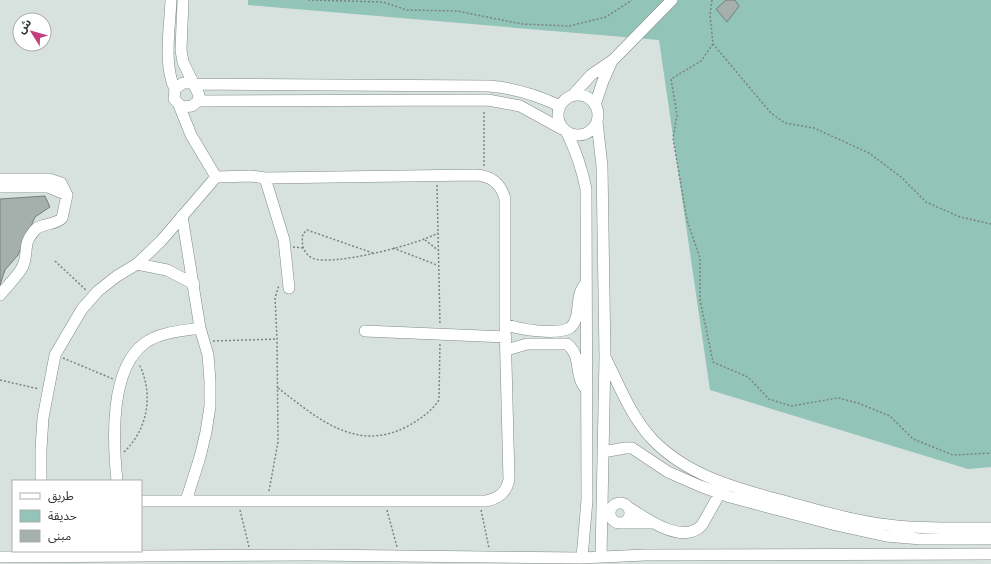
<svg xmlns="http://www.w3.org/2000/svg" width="991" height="564" font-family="'IBM Plex Serif','Noto Sans Arabic',serif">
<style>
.green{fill:#92c4b7}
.building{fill:#a5afac;stroke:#767f7c}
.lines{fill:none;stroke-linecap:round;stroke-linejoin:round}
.minor-casing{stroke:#818a88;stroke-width:12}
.path{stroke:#7c8381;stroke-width:1.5;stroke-dasharray:2 2;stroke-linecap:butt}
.minor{stroke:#fff;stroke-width:11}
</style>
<rect width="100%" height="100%" fill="#d7e2df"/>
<!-- green -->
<path class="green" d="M 248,0 L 991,0 L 991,467 L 968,469 L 710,390 L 659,40 L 248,5 Z"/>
<!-- building -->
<path class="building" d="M 726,0 L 735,0 L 739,6 L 727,22 L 716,9 Z
M 45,196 L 50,207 L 35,217 L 18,255 L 5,270 L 0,285 L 0,199 Z"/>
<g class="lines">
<!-- minor casing -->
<g class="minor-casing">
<path id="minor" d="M 171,0 C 170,26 163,66 175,89
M 183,0 L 181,50 L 183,62 L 199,95 L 198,101 L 192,106 L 182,107 L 174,99 L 175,89 L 183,83 L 192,83
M 194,84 L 489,86 C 515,88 537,95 560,106
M558 115a20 20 0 1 1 40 0a20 20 0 1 1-40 0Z
M 573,95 L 591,75 L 613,60 L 672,0
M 198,101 L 488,100 L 520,106 L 562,129
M 179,105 L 191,135 L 216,177
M 595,105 L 603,81 L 612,61
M 597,122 L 602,166 L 605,357 L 601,557
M 567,133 C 576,151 582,169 586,189 L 587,500 L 582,558
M 265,178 L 284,240 L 289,288
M 0,179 L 49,179 L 61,183 L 67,195 L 62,218 C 55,226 41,222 34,231 C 22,245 29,251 23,266 C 18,276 7,286 0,295
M 0,187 L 48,187 L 67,195
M 182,216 L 200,328 L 208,355 L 210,381 L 210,406 L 206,432 L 200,457 L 186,501
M 137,264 L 167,270 L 194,284
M 505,324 C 520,330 556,335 570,328 C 583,316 573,297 586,283
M 365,331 L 506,337
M 506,350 L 527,344 L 567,344 C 583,356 573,377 587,390
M 605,357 C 619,385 631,417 653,440 C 691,479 744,490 794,504 C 828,513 862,523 897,526 C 928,529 960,528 991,528
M 603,452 L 625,448 L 632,448 L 668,472 L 700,486 L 730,497 L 836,525 L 886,536 L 921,539 L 991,539
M 41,481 L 41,449 L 43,418 L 55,355 L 82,309 L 98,291 L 117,276 L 137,264 L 161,241 L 216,177 L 251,176 L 265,178 L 476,175 C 492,176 501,184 505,199 L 505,324 L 509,480 C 506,493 499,498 486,501 L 141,501
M 117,481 C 113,441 109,369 145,343 C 160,332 182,331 200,328
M610 513a10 10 0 1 1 20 0a10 10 0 1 1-20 0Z
M 628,507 C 645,518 683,546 702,525 L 720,493
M 623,523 L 653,523
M 0,557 L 311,555 L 582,558 L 645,555 L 991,554"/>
</g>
<!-- path -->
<path class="path" d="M 308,0 L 383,2 L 407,10 L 457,11 L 522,24 L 569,26 L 606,17 L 632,0
M 712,0 L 710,15 L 713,44 L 771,113 L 785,123 L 814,128 L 869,153 L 901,177 L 926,202 L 960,217 L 991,224
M 713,44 L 701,61 L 671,79 L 677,115 L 673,138 L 687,220 L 700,258 L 700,300 L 713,362 L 748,377 L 769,399 L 791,406 L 838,398 L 858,403 L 890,416 L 913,439 L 953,455 L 991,453
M 484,166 L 484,110
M 437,185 L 440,325
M 425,240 L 438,250
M 293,247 L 304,248
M 393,248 L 437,265
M 373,253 L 307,230 L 303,234 C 301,243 303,253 312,258 C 332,267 419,244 438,233
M 55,261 L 87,291
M 213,341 L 277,339
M 63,358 L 113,379
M 0,380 L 39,389
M 278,388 C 316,417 355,453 406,427 C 419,420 431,412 439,400 L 440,343
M 124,452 C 148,429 154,394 139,364
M 269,491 L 278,442 L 277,339 L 275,298 L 279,285
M 240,510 L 249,547
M 387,510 L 397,547
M 481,510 L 489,548"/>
<!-- minor -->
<use href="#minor" class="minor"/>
</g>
<!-- legend -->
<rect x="12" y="480" width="130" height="72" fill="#ffffff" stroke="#acadad"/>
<rect x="20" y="493" width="20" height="6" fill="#ffffff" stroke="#acadad"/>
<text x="48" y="500" font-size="12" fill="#2f3332">طريق</text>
<rect x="20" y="510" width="20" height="12" fill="#92c4b7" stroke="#acadad"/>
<text x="48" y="520" font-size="12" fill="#2f3332">حديقة</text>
<rect x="20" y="530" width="20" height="12" fill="#a5afac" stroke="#acadad"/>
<text x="48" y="540" font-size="12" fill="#2f3332">مبنى</text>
<!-- north arrow -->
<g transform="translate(32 32) rotate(307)"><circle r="19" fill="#ffffff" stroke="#acadad"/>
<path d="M0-3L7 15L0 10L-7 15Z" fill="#c53d7a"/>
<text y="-6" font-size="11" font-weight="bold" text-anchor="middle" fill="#2f3332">ش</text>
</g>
</svg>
